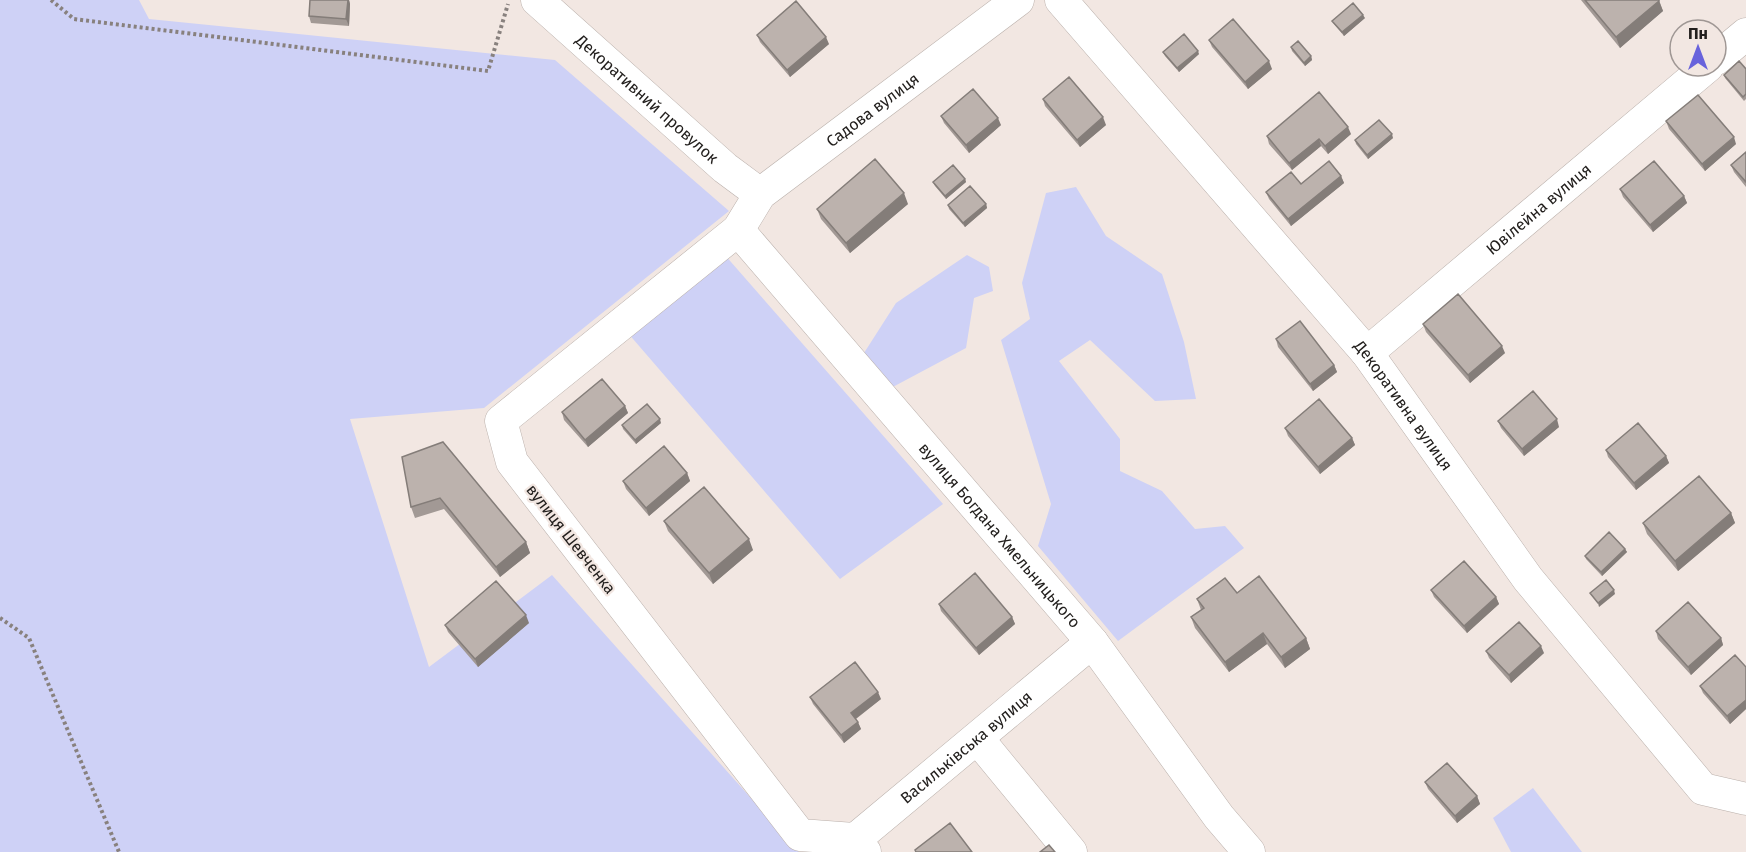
<svg xmlns="http://www.w3.org/2000/svg" width="1746" height="852" font-family="'Fira Sans',sans-serif">
<style>
.green{fill:#ced1f6}
.lines{fill:none;stroke-linecap:round;stroke-linejoin:round}
.street-casing{stroke:#bab0ab;stroke-width:33}
.path{stroke:#88817e;stroke-width:4;stroke-dasharray:3 3;stroke-linecap:butt}
.street{stroke:#fff;stroke-width:32}
.wall{fill:#a29995}
.shaded-wall{fill:#847d79}
.building{fill:#bcb2ad;stroke:#847d79;stroke-width:1.5}
.labels{text-anchor:middle;dominant-baseline:central;stroke-width:4.5;stroke-linejoin:round;paint-order:stroke}
.street-label{font-size:16px;fill:#23201e;stroke:#f2e7e2}
</style>
<rect width="100%" height="100%" fill="#f2e7e2"/>
<!-- green -->
<path class="green" d="M 0,0 L 139,0 L 149,19 L 555,60 L 729,211 L 484,408 L 350,419 L 429,667 L 552,575 L 799,852 L 0,852 Z
M 1076,187 L 1106,236 L 1162,274 L 1184,342 L 1196,399 L 1155,401 L 1090,340 L 1059,361 L 1120,439 L 1120,471 L 1162,491 L 1195,529 L 1225,526 L 1244,548 L 1118,641 L 1038,546 L 1051,504 L 1001,340 L 1030,319 L 1022,283 L 1046,193 Z
M 724,254 L 943,504 L 840,579 L 627,332 Z
M 967,255 L 989,267 L 993,291 L 974,298 L 966,348 L 889,389 L 864,353 L 896,303 Z
M 1533,788 L 1582,852 L 1511,852 L 1493,818 Z"/>
<g class="lines">
<!-- street casing -->
<g class="street-casing">
<g id="street">
<path id="s1" d="M 537,0 L 725,168 L 760,194"/>
<path id="s2" d="M 1061,0 L 1367,353 L 1528,579 L 1703,789 L 1746,799"/>
<path d="M 1716,59 L 1746,34"/>
<path id="s3" d="M 738,230 L 1092,642 L 1219,817 L 1249,852"/>
<path id="s4" d="M 1367,353 L 1708,66"/>
<path d="M 978,739 L 1071,852"/>
<path id="s5" d="M 840,852 L 1092,642"/>
<path id="s6" d="M 865,852 L 854,839 L 800,835 L 512,462 L 501,421 L 738,230 L 760,194 L 1018,0"/>
</g>
</g>
<!-- path -->
<path class="path" d="M 51,0 L 74,19 L 488,71 L 508,4
M 0,618 L 29,638 L 119,852"/>
<!-- street -->
<use href="#street" class="street"/>
</g>
<!-- wall -->
<path class="wall" d="M 310,0 L 349,0 L 350,4 L 349,26 L 311,23 L 309,16 Z
M 1581,0 L 1659,0 L 1663,11 L 1620,48 Z
M 1365,18 L 1344,36 L 1334,24 L 1332,21 Z
M 757,35 L 829,44 L 790,77 L 760,42 Z
M 1209,40 L 1272,69 L 1248,89 L 1212,47 Z
M 1291,47 L 1311,56 L 1312,60 L 1305,66 L 1292,51 Z
M 1163,52 L 1199,54 L 1179,72 L 1165,56 Z
M 1746,69 L 1746,99 L 1744,101 L 1725,78 L 1724,75 Z
M 1043,99 L 1106,125 L 1080,147 L 1045,106 Z
M 941,116 L 1001,125 L 969,153 L 944,123 Z
M 1666,121 L 1736,144 L 1705,171 L 1669,129 Z
M 1351,134 L 1328,154 L 1321,146 L 1292,170 L 1269,144 L 1267,136 Z
M 1393,138 L 1368,159 L 1356,144 L 1355,140 Z
M 1746,152 L 1746,187 L 1734,172 L 1731,165 Z
M 1341,176 L 1344,183 L 1291,226 L 1269,199 L 1266,192 Z
M 965,179 L 966,182 L 946,199 L 935,186 L 933,182 Z
M 1620,189 L 1684,196 L 1687,203 L 1653,232 L 1623,197 Z
M 908,204 L 850,253 L 821,219 L 817,209 Z
M 986,204 L 987,208 L 965,227 L 949,209 L 948,205 Z
M 1423,324 L 1505,353 L 1470,383 L 1426,332 Z
M 1276,339 L 1334,365 L 1337,372 L 1313,391 L 1278,347 Z
M 625,406 L 628,413 L 588,447 L 564,420 L 562,412 Z
M 1498,421 L 1559,427 L 1524,456 L 1501,428 Z
M 661,423 L 636,444 L 623,429 L 622,425 Z
M 1285,428 L 1352,438 L 1355,445 L 1320,474 L 1288,436 Z
M 1606,450 L 1666,456 L 1669,463 L 1636,490 L 1608,457 Z
M 402,457 L 526,542 L 530,553 L 500,577 L 444,509 L 415,518 L 411,507 Z
M 687,473 L 690,481 L 649,516 L 626,489 L 623,481 Z
M 1731,513 L 1735,523 L 1678,571 L 1647,534 L 1643,523 Z
M 664,521 L 753,550 L 713,584 L 668,531 Z
M 1625,549 L 1627,552 L 1602,576 L 1586,559 L 1585,556 Z
M 1431,590 L 1496,597 L 1499,604 L 1467,633 L 1434,597 Z
M 1237,593 L 1306,638 L 1310,649 L 1285,668 L 1267,644 L 1229,672 L 1195,628 L 1191,617 L 1201,610 L 1197,599 Z
M 939,604 L 1012,617 L 1015,624 L 979,655 L 941,611 Z
M 529,623 L 478,667 L 448,632 L 445,625 Z
M 1656,631 L 1721,638 L 1723,645 L 1691,675 L 1658,639 Z
M 1486,651 L 1544,653 L 1511,683 L 1489,658 Z
M 1746,667 L 1746,709 L 1730,724 L 1703,693 L 1700,686 Z
M 810,697 L 881,699 L 856,719 L 861,729 L 844,743 L 813,704 Z
M 1425,782 L 1477,796 L 1480,804 L 1457,823 L 1428,789 Z"/>
<!-- shaded-wall -->
<path class="shaded-wall" d="M 348,0 L 349,0 L 350,4 L 349,26 L 346,19 Z
M 1659,1 L 1663,11 L 1620,48 L 1616,37 Z
M 1363,15 L 1365,18 L 1344,36 L 1342,32 Z
M 826,37 L 829,44 L 790,77 L 787,70 Z
M 1198,51 L 1199,54 L 1179,72 L 1177,68 Z
M 1311,56 L 1312,60 L 1305,66 L 1304,63 Z
M 1269,61 L 1272,69 L 1248,89 L 1245,82 Z
M 1103,117 L 1106,125 L 1080,147 L 1077,140 Z
M 998,118 L 1001,125 L 969,153 L 966,145 Z
M 1348,127 L 1351,134 L 1328,154 L 1325,146 Z
M 1392,134 L 1393,138 L 1368,159 L 1367,155 Z
M 1734,137 L 1736,144 L 1705,171 L 1702,164 Z
M 1319,139 L 1321,146 L 1292,170 L 1289,163 Z
M 1341,176 L 1344,183 L 1291,226 L 1288,219 Z
M 965,179 L 966,182 L 946,199 L 945,196 Z
M 904,193 L 908,204 L 850,253 L 846,243 Z
M 1684,196 L 1687,203 L 1653,232 L 1650,225 Z
M 986,204 L 987,208 L 965,227 L 963,223 Z
M 1502,346 L 1505,353 L 1470,383 L 1468,375 Z
M 1334,365 L 1337,372 L 1313,391 L 1310,384 Z
M 625,406 L 628,413 L 588,447 L 585,440 Z
M 660,419 L 661,423 L 636,444 L 635,440 Z
M 1557,419 L 1559,427 L 1524,456 L 1522,449 Z
M 1352,438 L 1355,445 L 1320,474 L 1318,467 Z
M 1666,456 L 1669,463 L 1636,490 L 1634,483 Z
M 687,473 L 690,481 L 649,516 L 646,508 Z
M 1731,513 L 1735,523 L 1678,571 L 1675,561 Z
M 749,539 L 753,550 L 713,584 L 709,573 Z
M 526,542 L 530,553 L 500,577 L 496,567 Z
M 1625,549 L 1627,552 L 1602,576 L 1601,572 Z
M 1614,590 L 1615,594 L 1599,607 L 1598,603 Z
M 1496,597 L 1499,604 L 1467,633 L 1464,626 Z
M 526,615 L 529,623 L 478,667 L 475,659 Z
M 1012,617 L 1015,624 L 979,655 L 976,648 Z
M 1263,633 L 1267,644 L 1229,672 L 1225,662 Z
M 1306,638 L 1310,649 L 1285,668 L 1281,657 Z
M 1721,638 L 1723,645 L 1691,675 L 1688,667 Z
M 1541,646 L 1544,653 L 1511,683 L 1509,675 Z
M 878,692 L 881,699 L 854,720 L 851,713 Z
M 1746,700 L 1746,709 L 1730,724 L 1727,716 Z
M 858,722 L 861,729 L 844,743 L 841,735 Z
M 1477,796 L 1480,804 L 1457,823 L 1455,816 Z"/>
<!-- building -->
<path class="building" d="M 310,0 L 348,0 L 346,19 L 309,16 Z
M 1585,0 L 1659,0 L 1659,1 L 1616,37 Z
M 796,1 L 826,37 L 787,70 L 757,35 Z
M 1353,3 L 1363,15 L 1342,32 L 1332,21 Z
M 1233,19 L 1269,61 L 1245,82 L 1209,40 Z
M 1184,34 L 1198,51 L 1177,68 L 1163,52 Z
M 1298,41 L 1311,56 L 1304,63 L 1291,47 Z
M 1739,61 L 1746,69 L 1746,94 L 1743,97 L 1724,75 Z
M 1069,77 L 1103,117 L 1077,140 L 1043,99 Z
M 973,89 L 998,118 L 966,145 L 941,116 Z
M 1319,92 L 1348,127 L 1325,146 L 1319,139 L 1289,163 L 1267,136 Z
M 1698,95 L 1734,137 L 1702,164 L 1666,121 Z
M 1379,120 L 1392,134 L 1367,155 L 1355,140 Z
M 1746,152 L 1746,182 L 1731,165 Z
M 875,159 L 904,193 L 846,243 L 817,209 Z
M 1329,161 L 1341,176 L 1288,219 L 1266,192 L 1291,172 L 1301,184 Z
M 1654,161 L 1684,196 L 1650,225 L 1620,189 Z
M 953,165 L 965,179 L 945,196 L 933,182 Z
M 970,186 L 986,204 L 963,223 L 948,205 Z
M 1458,294 L 1502,346 L 1468,375 L 1423,324 Z
M 1300,321 L 1334,365 L 1310,384 L 1276,339 Z
M 602,379 L 625,406 L 585,440 L 562,412 Z
M 1533,391 L 1557,419 L 1522,449 L 1498,421 Z
M 1319,399 L 1352,438 L 1318,467 L 1285,428 Z
M 647,404 L 660,419 L 635,440 L 622,425 Z
M 1638,423 L 1666,456 L 1634,483 L 1606,450 Z
M 443,442 L 526,542 L 496,567 L 440,498 L 411,507 L 402,457 Z
M 664,446 L 687,473 L 646,508 L 623,481 Z
M 1699,476 L 1731,513 L 1675,561 L 1643,523 Z
M 704,487 L 749,539 L 709,573 L 664,521 Z
M 1609,532 L 1625,549 L 1601,572 L 1585,556 Z
M 1464,561 L 1496,597 L 1464,626 L 1431,590 Z
M 975,573 L 1012,617 L 976,648 L 939,604 Z
M 1259,576 L 1306,638 L 1281,657 L 1263,633 L 1225,662 L 1191,617 L 1204,608 L 1197,599 L 1225,578 L 1237,593 Z
M 1606,580 L 1614,590 L 1598,603 L 1590,593 Z
M 496,581 L 526,615 L 475,659 L 445,625 Z
M 1688,602 L 1721,638 L 1688,667 L 1656,631 Z
M 1519,622 L 1541,646 L 1509,675 L 1486,651 Z
M 1735,655 L 1746,667 L 1746,700 L 1727,716 L 1700,686 Z
M 855,662 L 878,692 L 851,713 L 858,722 L 841,735 L 810,697 Z
M 1447,763 L 1477,796 L 1455,816 L 1425,782 Z
M 950,823 L 972,852 L 916,852 L 915,850 Z
M 1049,845 L 1055,852 L 1040,852 Z"/>
<g class="labels">
<!-- street labels -->
<g class="street-label">
<text stroke="none"><textPath href="#s1" startOffset="148">Декоративний провулок</textPath></text>
<text stroke="none"><textPath href="#s6" startOffset="1072">Садова вулиця</textPath></text>
<text stroke="none"><textPath href="#s4" startOffset="224">Ювілейна вулиця</textPath></text>
<text stroke="none"><textPath href="#s2" startOffset="531">Декоративна вулиця</textPath></text>
<text stroke="none"><textPath href="#s3" startOffset="402">вулиця Богдана Хмельницького</textPath></text>
<text transform="translate(571 539) rotate(52)">вулиця Шевченка</text>
<text stroke="none"><textPath href="#s5" startOffset="164">Васильківська вулиця</textPath></text>
</g>
</g>
<!-- north arrow -->
<g transform="translate(1698 48)"><circle r="28" fill="#f2e7e2" stroke="#9f9794" stroke-width="1.5"/>
<path d="M0-4.5L10 22L0 15L-10 22Z" fill="#6863dc"/>
<text y="-9" font-size="16" font-weight="bold" text-anchor="middle" fill="#23201e">Пн</text>
</g>
</svg>
